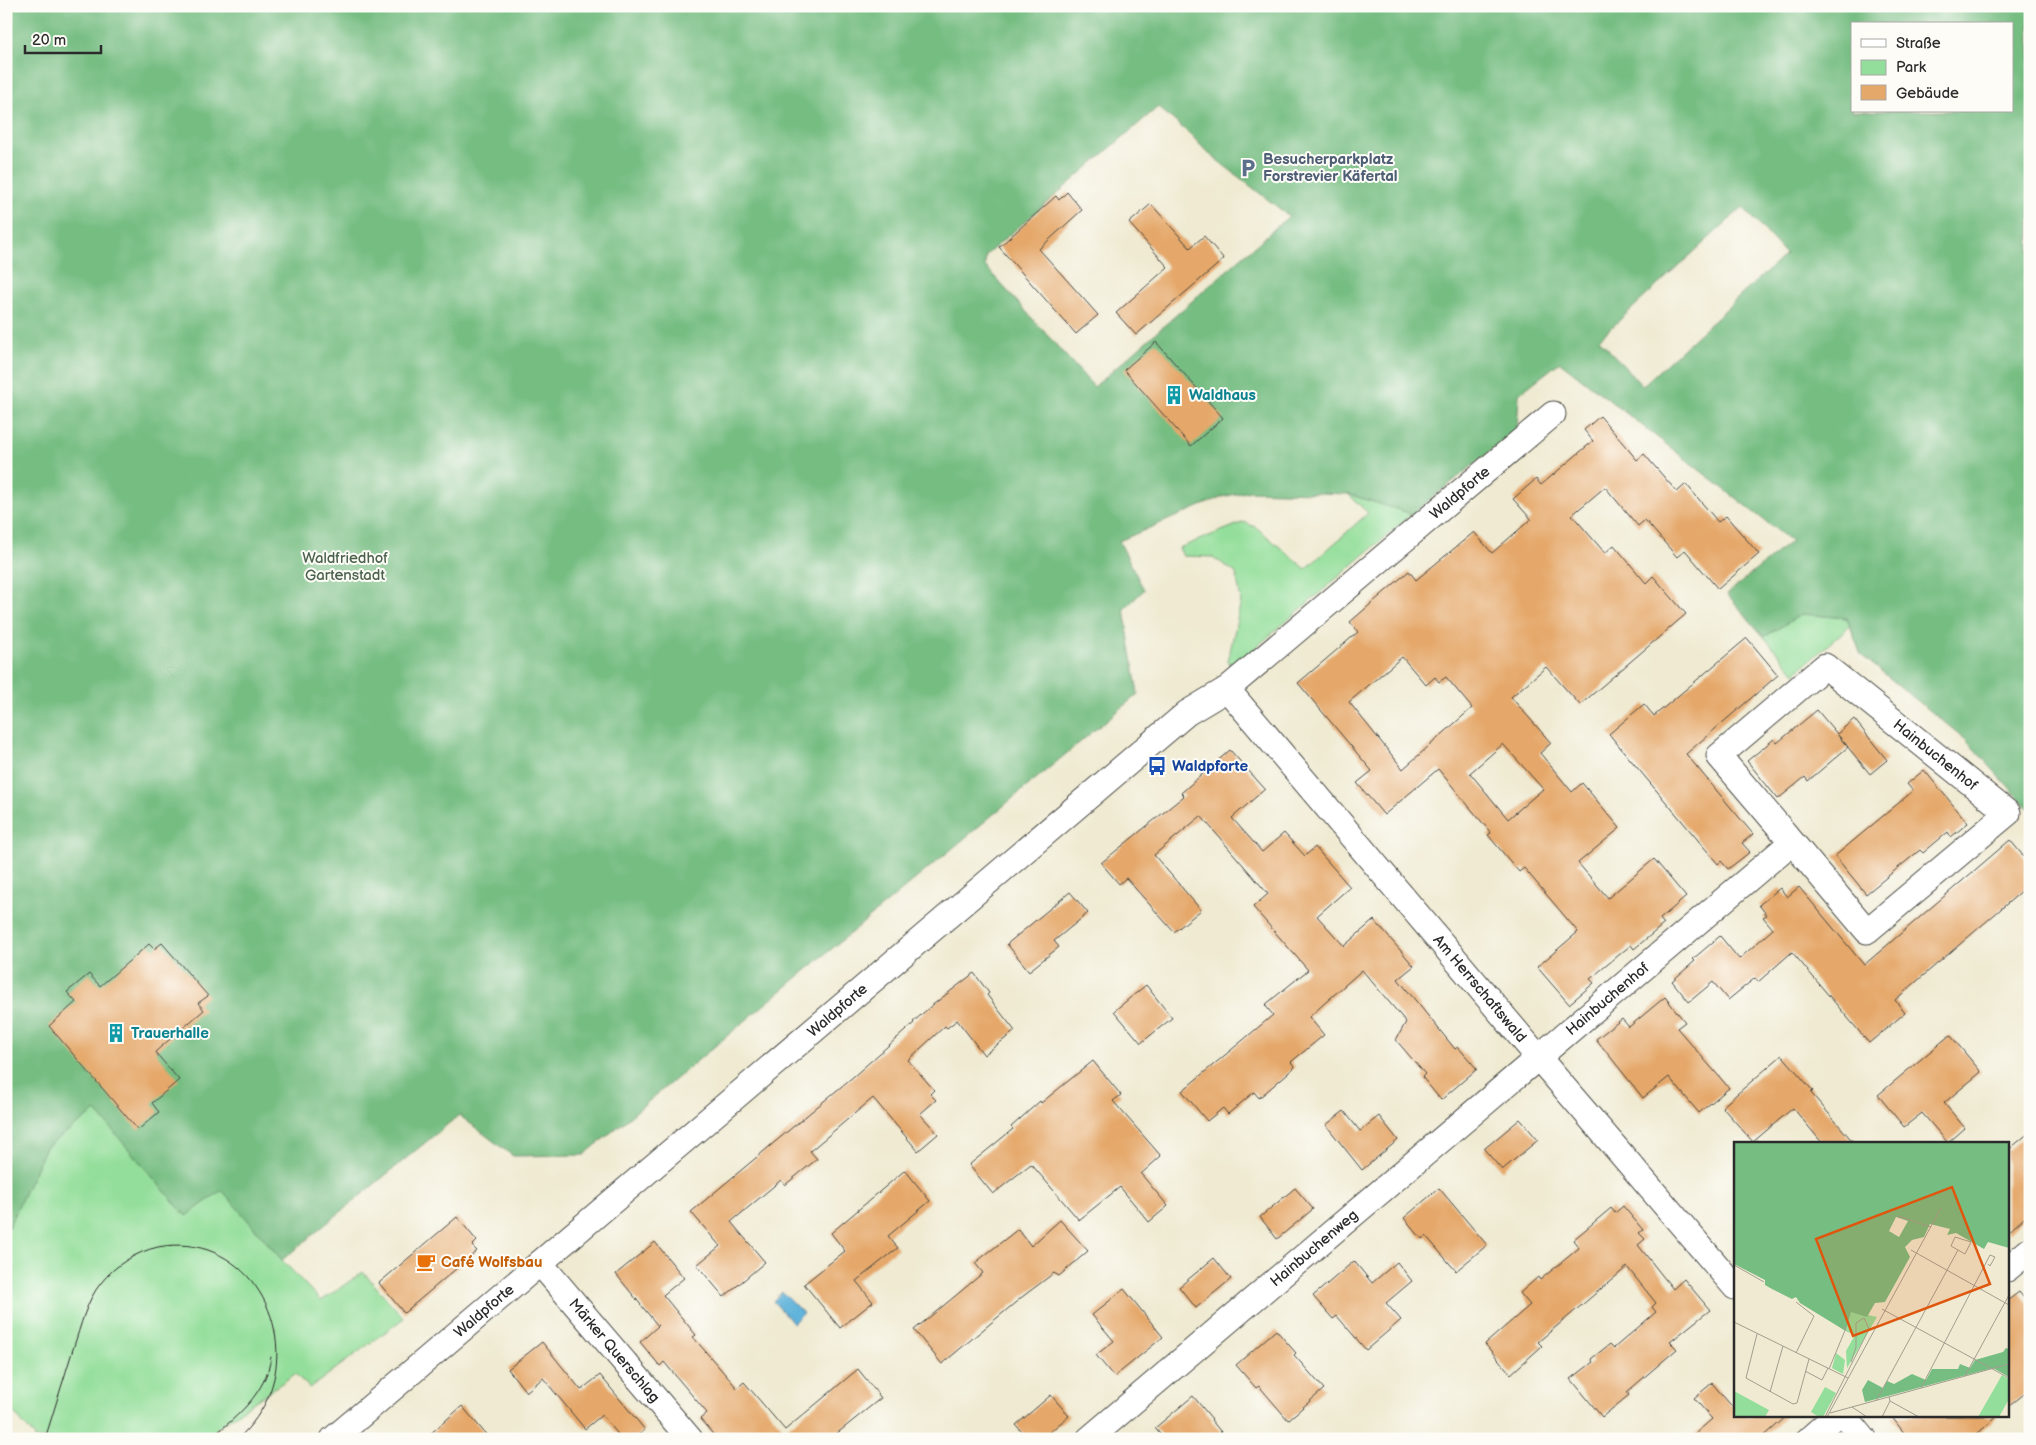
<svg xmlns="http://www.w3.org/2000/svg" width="2036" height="1445" font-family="'Balsamiq Sans',sans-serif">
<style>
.green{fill:#93de9a;stroke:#5f8462}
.forest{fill:#76bd82;stroke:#507456;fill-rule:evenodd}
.water{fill:#5eb2da;stroke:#446e82}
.building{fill:#e5a86b;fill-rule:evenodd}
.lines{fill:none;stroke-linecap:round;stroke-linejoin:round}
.street-casing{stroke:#484844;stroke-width:27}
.street{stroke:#fff;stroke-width:25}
.tram{stroke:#2b2b2b;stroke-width:1}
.labels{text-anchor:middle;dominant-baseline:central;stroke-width:4;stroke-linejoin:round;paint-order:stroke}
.service-label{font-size:15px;font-weight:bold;fill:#4e5e75;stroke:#fdfcf7;text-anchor:start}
.culture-label{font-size:15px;font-weight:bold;fill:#0d838f;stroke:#fdfcf7;text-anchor:start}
.street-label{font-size:15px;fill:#2b2b2b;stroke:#fdfcf7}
.park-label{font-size:15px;fill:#4a614c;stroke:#fdfcf7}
.transit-label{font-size:15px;font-weight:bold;fill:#164399;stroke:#fdfcf7;text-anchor:start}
.food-label{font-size:15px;font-weight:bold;fill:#c56008;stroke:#fdfcf7;text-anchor:start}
.inset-road{fill:none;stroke:#a19e8f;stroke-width:1}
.view{fill:#df570e;fill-opacity:0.15;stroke:#df570e;stroke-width:2.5}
.inset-edge{fill:none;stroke:#2b2b2b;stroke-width:2.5}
</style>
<rect width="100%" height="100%" fill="#fdfcf7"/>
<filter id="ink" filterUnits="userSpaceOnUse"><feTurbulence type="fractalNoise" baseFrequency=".02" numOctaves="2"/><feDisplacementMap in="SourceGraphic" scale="10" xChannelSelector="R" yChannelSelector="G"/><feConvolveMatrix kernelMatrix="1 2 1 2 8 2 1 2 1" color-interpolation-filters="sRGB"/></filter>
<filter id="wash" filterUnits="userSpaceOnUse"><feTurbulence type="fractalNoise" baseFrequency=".0096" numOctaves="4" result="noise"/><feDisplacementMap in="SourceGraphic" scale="20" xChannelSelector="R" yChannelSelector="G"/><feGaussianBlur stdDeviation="1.12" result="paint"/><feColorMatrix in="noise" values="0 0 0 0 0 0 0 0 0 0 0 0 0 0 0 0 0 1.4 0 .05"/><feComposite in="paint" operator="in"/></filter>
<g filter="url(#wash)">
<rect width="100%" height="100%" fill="#efead1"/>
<!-- green -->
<path class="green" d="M 1348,494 L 1412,514 L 1233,667 L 1228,661 L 1241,601 L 1236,573 L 1213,557 L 1183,556 L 1179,548 L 1244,522 L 1257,528 L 1306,569 L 1368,513 Z
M 1802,614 L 1847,618 L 1850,626 L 1795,673 L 1764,637 Z
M 96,1111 L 186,1216 L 222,1190 L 282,1260 L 321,1301 L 363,1272 L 404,1318 L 310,1388 L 295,1374 L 223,1423 L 205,1439 L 34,1439 L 35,1437 L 6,1404 L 6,1232 L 46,1147 Z"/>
<!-- forest -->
<path class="forest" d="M 6,6 L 2030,6 L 2030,810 L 1965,739 L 1861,655 L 1847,618 L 1802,614 L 1764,637 L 1727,594 L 1791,541 L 1560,362 L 1519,394 L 1517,430 L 1412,514 L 1348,494 L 1250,491 L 1222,497 L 1119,541 L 1144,590 L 1124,609 L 1138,694 L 584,1155 L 513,1156 L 459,1115 L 282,1260 L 222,1190 L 186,1216 L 96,1111 L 46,1147 L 6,1232 ZM 1852,24 L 2012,24 L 2012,111 L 1852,111 ZM 1158,107 L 1191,135 L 1208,153 L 1289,216 L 1094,387 L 985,266 L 986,255 ZM 1743,207 L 1786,254 L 1642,386 L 1599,339 Z"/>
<!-- water -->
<path class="water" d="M 782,1292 L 803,1313 L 793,1323 L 773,1301 Z"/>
<g id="blocks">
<!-- building -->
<path class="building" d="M 1067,192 L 1082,210 L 1039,249 L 1098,315 L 1076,334 L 999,247 L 1056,196 L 1059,200 Z
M 1151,204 L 1190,248 L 1204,236 L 1224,259 L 1136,335 L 1116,313 L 1168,267 L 1129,223 Z
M 1156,342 L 1223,418 L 1191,446 L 1124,370 Z
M 1600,416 L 1637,460 L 1644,454 L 1677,492 L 1686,484 L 1718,522 L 1726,516 L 1759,554 L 1718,589 L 1685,550 L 1677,557 L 1645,520 L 1638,526 L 1605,487 L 1572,515 L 1605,553 L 1614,545 L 1646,583 L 1653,576 L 1686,614 L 1580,705 L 1546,667 L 1511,697 L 1551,743 L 1540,753 L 1572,792 L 1582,783 L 1620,828 L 1578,863 L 1608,898 L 1654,859 L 1686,897 L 1660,919 L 1664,924 L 1634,949 L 1631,945 L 1590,979 L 1594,983 L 1569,1004 L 1537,967 L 1578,932 L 1524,868 L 1519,872 L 1488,835 L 1491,833 L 1438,769 L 1384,815 L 1357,783 L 1372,771 L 1298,683 L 1358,632 L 1350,622 L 1409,571 L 1416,580 L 1474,532 L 1492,553 L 1531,519 L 1513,499 L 1536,479 L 1541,485 L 1593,441 L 1584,430 ZM 1402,657 L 1426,685 L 1435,677 L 1439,682 L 1446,677 L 1472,708 L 1403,769 L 1349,702 ZM 1503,744 L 1543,789 L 1508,819 L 1470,773 Z
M 1747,638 L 1778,675 L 1686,754 L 1753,834 L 1742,843 L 1750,852 L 1728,869 L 1721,861 L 1718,864 L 1609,734 L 1644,704 L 1654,716 Z
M 1817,710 L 1848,747 L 1808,781 L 1805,777 L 1778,799 L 1747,761 L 1774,739 L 1777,743 Z
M 1854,719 L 1887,760 L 1870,774 L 1837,734 Z
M 1230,750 L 1265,789 L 1232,818 L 1262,852 L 1284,833 L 1305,856 L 1315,847 L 1350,887 L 1317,916 L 1344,946 L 1374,920 L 1414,966 L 1398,979 L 1455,1049 L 1458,1047 L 1477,1069 L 1441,1100 L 1422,1077 L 1425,1074 L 1396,1040 L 1406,1022 L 1362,970 L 1309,1017 L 1324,1035 L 1291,1062 L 1295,1067 L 1259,1098 L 1254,1092 L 1228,1114 L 1223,1108 L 1207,1121 L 1182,1091 L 1273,1015 L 1265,1005 L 1308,970 L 1253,907 L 1268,894 L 1201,816 L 1154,855 L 1201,910 L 1174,932 L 1126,878 L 1119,884 L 1101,863 L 1184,796 L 1181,793 Z
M 1924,770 L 1968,823 L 1951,837 L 1948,832 L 1923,853 L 1920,850 L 1866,894 L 1835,856 L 1913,791 L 1907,784 Z
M 2010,840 L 2030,864 L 2030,884 L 1895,1000 L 1905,1013 L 1869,1043 L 1792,952 L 1758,982 L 1755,978 L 1728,1000 L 1713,982 L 1689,1002 L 1672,981 L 1695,961 L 1693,959 L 1720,936 L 1739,959 L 1773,929 L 1763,917 L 1767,915 L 1759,905 L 1780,888 L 1787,897 L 1799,887 L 1864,965 Z
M 1070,892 L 1088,913 L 1054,941 L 1059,947 L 1029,971 L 1007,944 Z
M 162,943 L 208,996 L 198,1003 L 204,1010 L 155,1052 L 179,1080 L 152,1103 L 159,1112 L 138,1130 L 49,1026 L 76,1002 L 67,992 L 89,974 L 100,986 L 149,944 L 154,949 Z
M 974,973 L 989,993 L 987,995 L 1015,1031 L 984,1055 L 957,1020 L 947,1028 L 945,1026 L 908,1060 L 934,1090 L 930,1094 L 936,1100 L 920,1114 L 938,1134 L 918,1151 L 873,1098 L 810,1151 L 817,1159 L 785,1185 L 781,1180 L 731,1222 L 765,1262 L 724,1297 L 697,1265 L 720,1246 L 691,1212 L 854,1076 L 914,1023 L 913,1022 L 930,1007 Z
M 1146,985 L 1172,1018 L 1141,1043 L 1114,1011 Z
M 1665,997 L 1685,1022 L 1677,1028 L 1729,1088 L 1699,1113 L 1669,1077 L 1643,1098 L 1596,1039 L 1622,1019 L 1629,1027 Z
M 1950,1035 L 1981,1072 L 1944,1103 L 1965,1128 L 1948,1143 L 1922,1113 L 1904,1127 L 1878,1095 Z
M 1782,1055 L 1813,1091 L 1811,1093 L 1855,1144 L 1823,1144 L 1793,1108 L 1753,1142 L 1722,1107 Z
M 1093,1061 L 1121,1095 L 1113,1101 L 1161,1156 L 1141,1174 L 1168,1206 L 1149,1222 L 1120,1187 L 1079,1220 L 1031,1164 L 993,1194 L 969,1165 L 1013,1129 L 1011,1127 L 1040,1101 L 1041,1103 Z
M 1344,1111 L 1360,1131 L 1379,1116 L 1398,1140 L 1362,1170 L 1326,1125 Z
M 1520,1119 L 1538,1140 L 1502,1170 L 1484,1149 Z
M 2030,1132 L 2030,1213 L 2007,1233 L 2007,1151 Z
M 905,1170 L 930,1201 L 888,1236 L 898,1248 L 856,1281 L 873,1302 L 840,1328 L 804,1284 L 845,1251 L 831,1233 Z
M 1295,1188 L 1313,1209 L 1277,1239 L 1260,1217 Z
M 1439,1188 L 1487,1245 L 1456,1271 L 1426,1236 L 1422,1239 L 1404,1218 Z
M 1623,1206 L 1643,1230 L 1639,1233 L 1645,1239 L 1638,1245 L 1673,1289 L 1684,1279 L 1710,1310 L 1670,1342 L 1677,1349 L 1627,1392 L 1629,1395 L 1602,1417 L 1571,1379 L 1593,1362 L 1591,1359 L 1610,1344 L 1614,1348 L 1656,1312 L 1652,1307 L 1656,1303 L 1627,1267 L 1538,1342 L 1542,1346 L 1511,1374 L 1485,1344 L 1530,1305 L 1520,1293 L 1538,1277 L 1540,1280 L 1579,1248 L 1573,1240 L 1611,1208 L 1615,1213 Z
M 457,1217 L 477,1241 L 472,1246 L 477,1251 L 404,1313 L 379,1283 Z
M 1060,1220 L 1088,1251 L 1059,1276 L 1054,1273 L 1022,1297 L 942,1364 L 914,1330 L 983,1273 L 975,1263 L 1018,1229 L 1031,1246 Z
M 655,1242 L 684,1278 L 663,1295 L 696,1335 L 693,1337 L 737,1388 L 744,1382 L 785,1430 L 858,1369 L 881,1398 L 830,1439 L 717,1439 L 700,1419 L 707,1413 L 664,1362 L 660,1366 L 640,1342 L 658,1326 L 616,1274 Z
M 1214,1258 L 1231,1279 L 1196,1308 L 1179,1287 Z
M 1354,1261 L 1372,1283 L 1397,1262 L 1412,1281 L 1386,1303 L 1401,1320 L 1366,1350 L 1337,1316 L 1333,1319 L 1313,1296 Z
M 1124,1289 L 1163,1337 L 1114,1377 L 1096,1355 L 1114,1341 L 1092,1315 Z
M 2019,1292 L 2030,1305 L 2030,1389 L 2007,1408 L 2007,1301 Z
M 1276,1330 L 1296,1353 L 1294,1355 L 1324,1389 L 1288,1420 L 1259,1386 L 1256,1388 L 1236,1365 Z
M 542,1342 L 581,1390 L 600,1375 L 645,1430 L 633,1439 L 622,1439 L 602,1415 L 585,1429 L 543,1378 L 526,1392 L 508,1369 Z
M 1712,1383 L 1735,1410 L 1735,1416 L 1787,1416 L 1761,1439 L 1689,1439 L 1712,1419 L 1694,1398 Z
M 1051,1395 L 1069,1416 L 1041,1439 L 1028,1439 L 1016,1425 Z
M 1193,1396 L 1212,1419 L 1211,1420 L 1227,1439 L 1164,1439 L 1155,1428 Z
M 462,1406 L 490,1439 L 424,1439 L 444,1422 Z
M 1891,1416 L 1998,1416 L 1971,1439 L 1909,1439 Z"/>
</g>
</g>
<g filter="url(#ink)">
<use href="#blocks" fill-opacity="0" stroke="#484844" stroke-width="1"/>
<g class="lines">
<!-- street casing -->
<g class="street-casing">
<g id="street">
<path id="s1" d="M 1227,689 L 1538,1057 L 1735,1287"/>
<path id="s2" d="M 540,1263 L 690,1439"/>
<path d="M 2007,1269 L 2030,1250"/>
<path d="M 1845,1416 L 1864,1439"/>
<path id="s3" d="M 333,1439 L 1135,757 L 1187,713 L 1227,689 L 1553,414"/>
<path id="s4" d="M 1089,1439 L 1792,842 L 1719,756 L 1825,666 L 2008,813 L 1867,931 L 1792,842"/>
<path d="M 1809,1439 L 1835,1416"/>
</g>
</g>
<!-- street -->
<use href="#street" class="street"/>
<!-- tram -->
<path class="tram" d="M 45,1439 C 54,1409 64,1379 73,1349 C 81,1326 86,1301 101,1283 C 115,1265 136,1252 158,1247 C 241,1231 297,1318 270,1392 C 263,1411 252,1425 238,1439
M 210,1439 C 237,1416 266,1394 271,1357"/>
</g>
</g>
<!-- icons -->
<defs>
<g id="parking-bare" transform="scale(1.5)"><path d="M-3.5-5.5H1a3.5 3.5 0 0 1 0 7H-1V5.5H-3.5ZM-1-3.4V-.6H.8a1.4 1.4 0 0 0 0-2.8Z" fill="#5c6f8a" stroke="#fdfcf7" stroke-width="2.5" paint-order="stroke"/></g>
<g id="building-bare" transform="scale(1.5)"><path d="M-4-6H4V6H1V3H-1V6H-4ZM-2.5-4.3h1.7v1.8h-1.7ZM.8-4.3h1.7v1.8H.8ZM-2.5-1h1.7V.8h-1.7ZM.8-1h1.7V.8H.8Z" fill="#0f9aa8" stroke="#fdfcf7" stroke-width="2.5" paint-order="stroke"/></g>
<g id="bus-bare" transform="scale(1.5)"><path d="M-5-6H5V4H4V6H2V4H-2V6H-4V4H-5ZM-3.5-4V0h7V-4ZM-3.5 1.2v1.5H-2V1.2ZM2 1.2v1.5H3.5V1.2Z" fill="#1a4fb4" stroke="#fdfcf7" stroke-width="2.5" paint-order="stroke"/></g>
<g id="cafe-bare" transform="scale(1.5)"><path d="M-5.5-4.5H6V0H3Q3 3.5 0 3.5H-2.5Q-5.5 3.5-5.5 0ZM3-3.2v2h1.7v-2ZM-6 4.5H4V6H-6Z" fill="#e8710a" stroke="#fdfcf7" stroke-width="2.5" paint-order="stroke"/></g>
</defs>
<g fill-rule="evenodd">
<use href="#parking-bare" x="1248" y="168"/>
<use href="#building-bare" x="1174" y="395"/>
<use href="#bus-bare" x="1157" y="766"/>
<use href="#building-bare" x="116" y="1033"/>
<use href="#cafe-bare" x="426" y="1262"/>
</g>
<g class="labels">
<!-- service labels -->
<g class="service-label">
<text x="1263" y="159">Besucherparkplatz<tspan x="1263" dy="17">Forstrevier Käfertal</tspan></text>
</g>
<!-- culture labels -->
<g class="culture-label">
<text x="1189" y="395">Waldhaus</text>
<text x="131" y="1033">Trauerhalle</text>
</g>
<!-- street labels -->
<g class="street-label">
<text stroke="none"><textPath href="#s3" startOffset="1472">Waldpforte</textPath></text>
<text stroke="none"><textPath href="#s4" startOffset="1316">Hainbuchenhof</textPath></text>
<text stroke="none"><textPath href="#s1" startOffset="392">Am Herrschaftswald</textPath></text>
<text stroke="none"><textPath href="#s4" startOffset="680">Hainbuchenhof</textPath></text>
<text stroke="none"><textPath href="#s3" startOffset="662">Waldpforte</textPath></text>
<text stroke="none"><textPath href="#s4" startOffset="295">Hainbuchenweg</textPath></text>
<text stroke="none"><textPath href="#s3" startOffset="198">Waldpforte</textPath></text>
<text stroke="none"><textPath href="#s2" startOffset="115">Märker Querschlag</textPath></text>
</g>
<!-- park labels -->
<g class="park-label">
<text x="345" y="558">Waldfriedhof<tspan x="345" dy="17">Gartenstadt</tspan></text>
</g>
<!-- transit labels -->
<g class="transit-label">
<text x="1172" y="766">Waldpforte</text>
</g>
<!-- food labels -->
<g class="food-label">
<text x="441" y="1262">Café Wolfsbau</text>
</g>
</g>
<!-- overview -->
<g transform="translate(1734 1142)">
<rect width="275" height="275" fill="#efead1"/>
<path d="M 117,169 L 143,175 L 113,226 L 112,209 L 121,193 L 112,188 ZM 102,211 L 111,218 L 109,232 L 98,226 ZM 268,233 L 275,237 L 275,257 L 265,275 L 244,275 ZM 91,245 L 102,251 L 89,275 L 85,275 L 77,270 ZM 0,249 L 35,268 L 31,275 L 0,275 Z" fill="#93de9a"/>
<path d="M 0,0 L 275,0 L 275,112 L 275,106 L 254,100 L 250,107 L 222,91 L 213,93 L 216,87 L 196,82 L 190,95 L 178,98 L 171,105 L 176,115 L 151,160 L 141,161 L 133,175 L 117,170 L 112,188 L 121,193 L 110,188 L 66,161 L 62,155 L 58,157 L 38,147 L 31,143 L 31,138 L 0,122 ZM 162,75 L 174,79 L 165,95 L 155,89 ZM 272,206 L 275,207 L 275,235 L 259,226 L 131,260 L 128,248 L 134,238 L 149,246 L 153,239 L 160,242 L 178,232 L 192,238 L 198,227 L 224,227 L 226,222 L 236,226 L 241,218 L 269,210 Z" fill="#76bd82" fill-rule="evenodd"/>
<path class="inset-road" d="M 164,74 L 197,85M 177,108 L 275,163M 0,123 L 30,140M 62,160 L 80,174 L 62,211M 148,167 L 275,236M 0,180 L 114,236M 23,192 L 12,236 L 59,262 L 63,261 L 75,217M 95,227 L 112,186 L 109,185M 71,229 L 88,238 L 94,226M 231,234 L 275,153M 187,246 L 256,113 L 261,115 L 256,124 L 254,122M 36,250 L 49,204M 155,255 L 156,259 L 185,275M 142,259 L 224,108 L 217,104 L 221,95 L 237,100 L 231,112 L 224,108M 118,265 L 133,275M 96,271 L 275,222M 91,275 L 135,187 L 130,176 L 122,181 L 122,205 L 117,220M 93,275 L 207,66M 148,275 L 156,259"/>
<path class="view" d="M 218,45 L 256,142 L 119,194 L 82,97 Z"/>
<rect width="275" height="275" class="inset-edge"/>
</g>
<!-- margin -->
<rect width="2036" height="1445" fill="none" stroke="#fdfcf7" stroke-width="25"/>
<!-- legend -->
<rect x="1851" y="22" width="162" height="90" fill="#fdfcf7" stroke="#a9a8a5"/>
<rect x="1861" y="39" width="25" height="8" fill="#ffffff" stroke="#a9a8a5"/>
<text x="1896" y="48" font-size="15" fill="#2b2b2b">Straße</text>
<rect x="1861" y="60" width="25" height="15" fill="#93de9a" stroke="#a9a8a5"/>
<text x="1896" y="72" font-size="15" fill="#2b2b2b">Park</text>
<rect x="1861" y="85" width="25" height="15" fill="#e5a86b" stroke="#a9a8a5"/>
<text x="1896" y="98" font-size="15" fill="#2b2b2b">Gebäude</text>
<!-- scale -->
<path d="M25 45v8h76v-8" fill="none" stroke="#2b2b2b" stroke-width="2.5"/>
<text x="32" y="45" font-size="15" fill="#2b2b2b" stroke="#fdfcf7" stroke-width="4" paint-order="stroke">20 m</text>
</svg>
